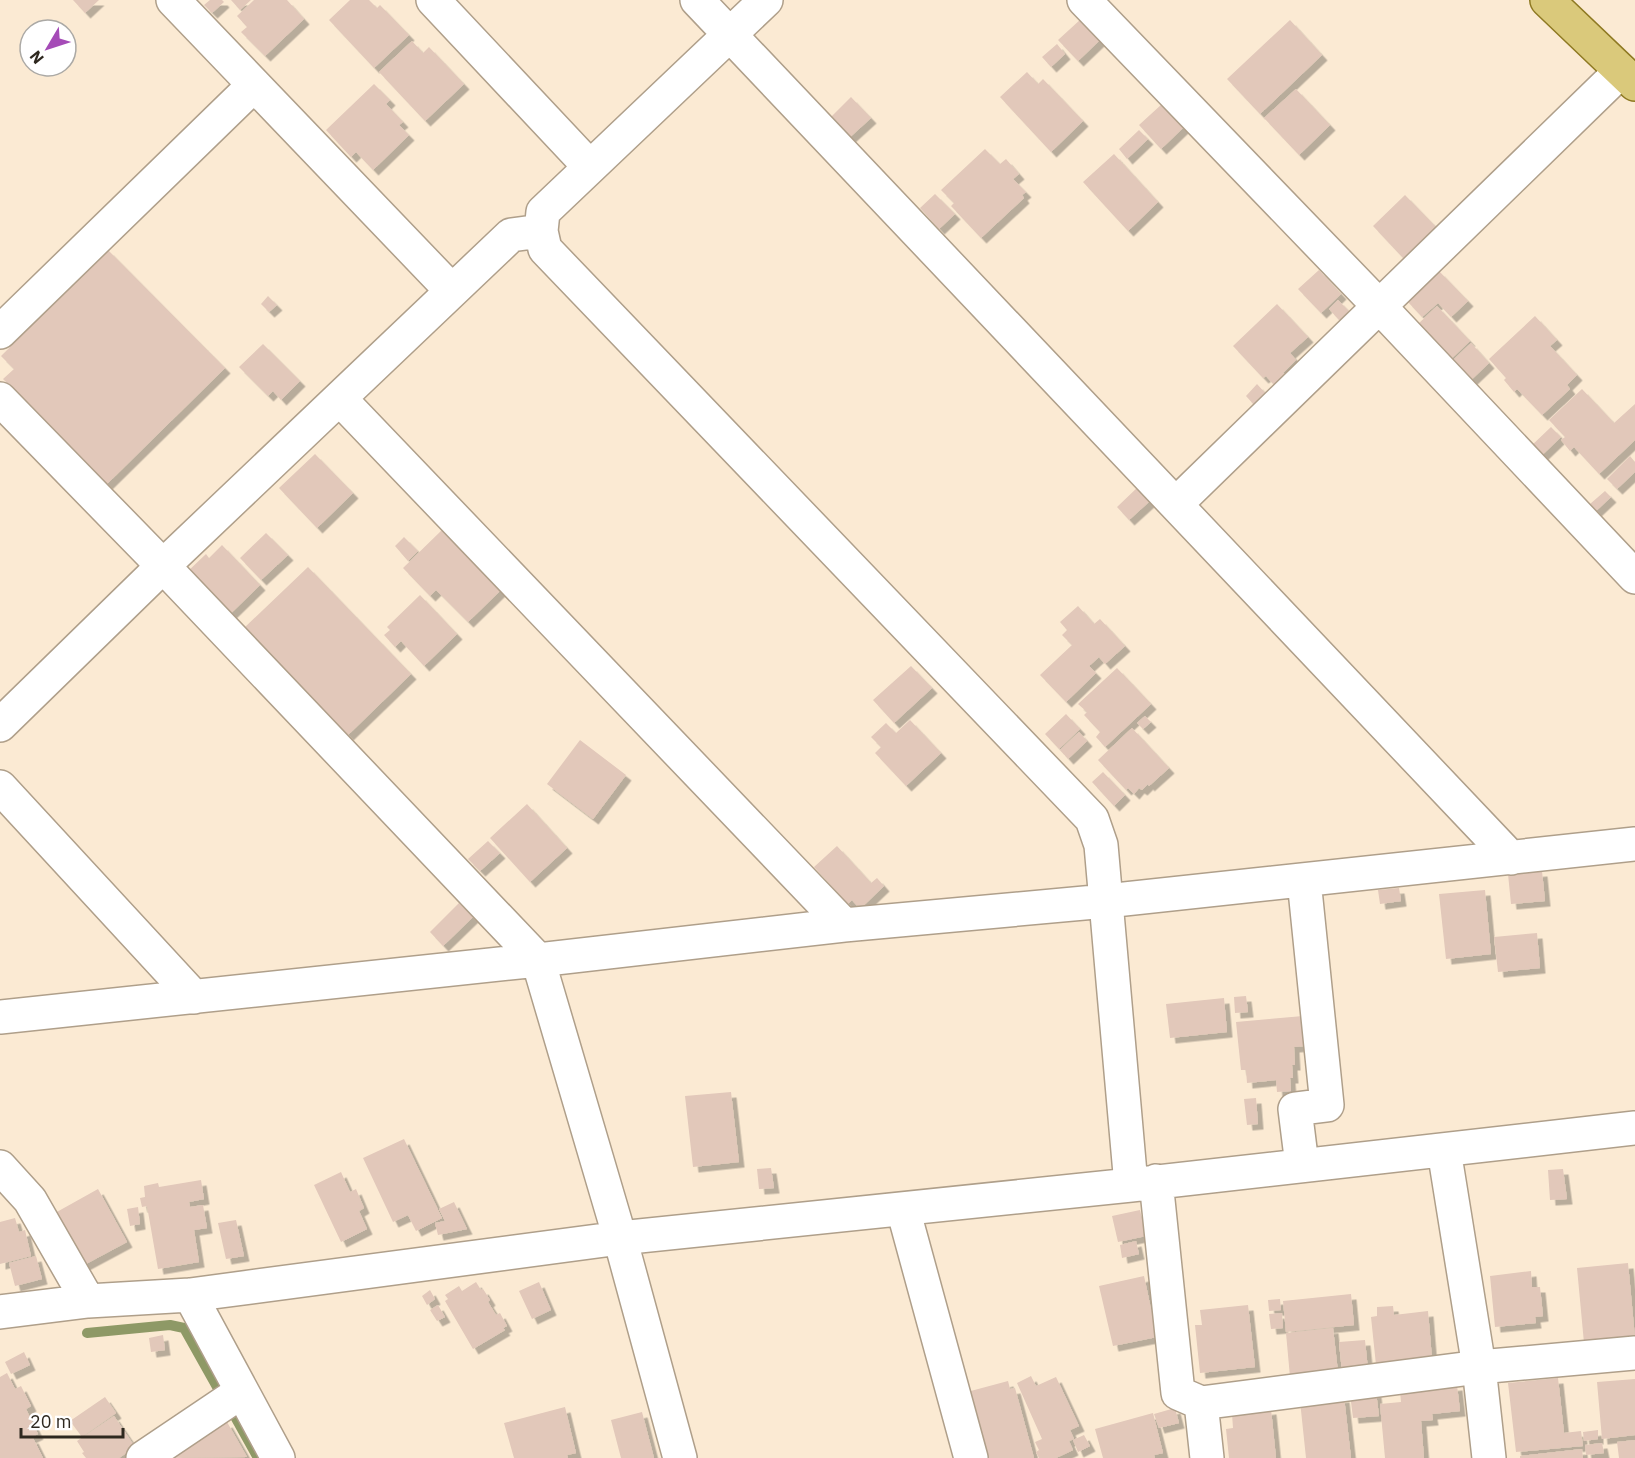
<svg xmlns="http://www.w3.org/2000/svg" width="1635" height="1458" font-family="'IBM Plex Sans',sans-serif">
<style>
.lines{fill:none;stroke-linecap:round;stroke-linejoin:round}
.stream{stroke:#8e9966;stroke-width:10}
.building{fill:#e2c8ba;filter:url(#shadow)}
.minor-casing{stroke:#af9f8a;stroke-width:36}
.major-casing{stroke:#8e7922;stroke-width:36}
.minor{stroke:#fff;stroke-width:33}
.major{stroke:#dac97b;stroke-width:33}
</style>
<defs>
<filter id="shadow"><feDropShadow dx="5.5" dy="5.5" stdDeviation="0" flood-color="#0004"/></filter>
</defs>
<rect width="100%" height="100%" fill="#fbead3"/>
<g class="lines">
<!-- stream -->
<path class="stream" d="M 87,1333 L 170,1325 L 184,1328 L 221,1394
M 233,1413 L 258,1458"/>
</g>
<!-- building -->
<path class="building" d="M 73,0 L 99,0 L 85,13 Z
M 210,0 L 222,0 L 224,2 L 212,13 L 204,5 Z
M 231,0 L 251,0 L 240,10 Z
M 254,0 L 287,0 L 304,19 L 265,56 L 241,32 L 247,27 L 237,16 Z
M 350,0 L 369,0 L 377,8 L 380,5 L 409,35 L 374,68 L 329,20 Z
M 1081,19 L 1100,40 L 1078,61 L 1058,40 Z
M 1290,20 L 1322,55 L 1260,114 L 1227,79 Z
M 412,41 L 423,53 L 429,47 L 464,84 L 425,121 L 379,72 Z
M 1057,44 L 1065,54 L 1051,67 L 1042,57 Z
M 1027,72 L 1038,84 L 1043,79 L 1083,121 L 1051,152 L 1000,97 Z
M 374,84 L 390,100 L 386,104 L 403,122 L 399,125 L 409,135 L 373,170 L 356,152 L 351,157 L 326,130 Z
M 1296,89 L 1330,125 L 1299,155 L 1264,118 Z
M 851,97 L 871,118 L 849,138 L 830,118 Z
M 1162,104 L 1184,127 L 1161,149 L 1139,125 Z
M 1139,130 L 1148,139 L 1127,159 L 1119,149 Z
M 985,149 L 1000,164 L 1006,159 L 1019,174 L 1013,179 L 1026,192 L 1022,195 L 1024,198 L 981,238 L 951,206 L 954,203 L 941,190 Z
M 1114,154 L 1158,202 L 1128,231 L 1083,182 Z
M 935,194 L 955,214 L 939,229 L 920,208 Z
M 1405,195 L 1437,228 L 1404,259 L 1373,226 Z
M 108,250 L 225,368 L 107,484 L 3,379 L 14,369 L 1,356 Z
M 1319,270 L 1341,294 L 1321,313 L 1298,289 Z
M 1439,271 L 1468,301 L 1451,317 L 1438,303 L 1422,317 L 1407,301 Z
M 268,296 L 277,305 L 269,312 L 261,304 Z
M 1338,300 L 1349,311 L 1339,320 L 1329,309 Z
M 1277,304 L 1308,337 L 1290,353 L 1296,360 L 1283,373 L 1286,375 L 1274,385 L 1266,376 L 1263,378 L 1233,346 Z
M 1437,306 L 1470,341 L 1450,360 L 1417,325 Z
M 1535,316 L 1557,340 L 1550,346 L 1577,375 L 1567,385 L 1570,389 L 1542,415 L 1517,389 L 1514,392 L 1504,380 L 1506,378 L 1489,359 Z
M 1471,343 L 1489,363 L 1470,381 L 1452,361 Z
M 263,344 L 300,381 L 281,400 L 273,391 L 268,396 L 239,367 Z
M 1257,384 L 1267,395 L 1255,406 L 1246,396 Z
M 1582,389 L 1614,423 L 1635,404 L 1635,440 L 1599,474 L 1574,447 L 1570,451 L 1561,440 L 1565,437 L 1549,420 Z
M 1551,427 L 1561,437 L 1540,457 L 1530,447 Z
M 315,454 L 353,493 L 317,528 L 279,488 Z
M 1630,456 L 1635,462 L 1635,472 L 1617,489 L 1607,479 Z
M 1139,486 L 1151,500 L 1129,520 L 1117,507 Z
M 1605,491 L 1611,497 L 1596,511 L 1590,504 Z
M 444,528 L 502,589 L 468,622 L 436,590 L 430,596 L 403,568 Z
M 266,533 L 288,555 L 261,580 L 240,558 Z
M 404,537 L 418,551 L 408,561 L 395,546 Z
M 222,545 L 260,585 L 227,617 L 186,573 L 206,554 L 209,558 Z
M 308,567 L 411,674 L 348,735 L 244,628 Z
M 420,595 L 457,634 L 424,666 L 401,641 L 395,647 L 384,635 L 390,630 L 387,627 Z
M 1078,606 L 1094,624 L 1100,619 L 1125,646 L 1105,664 L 1099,657 L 1089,666 L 1096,673 L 1066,702 L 1040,675 L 1072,645 L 1062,635 L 1067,630 L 1060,622 Z
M 911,666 L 932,688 L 894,723 L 873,700 Z
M 1117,668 L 1151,704 L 1105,747 L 1096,737 L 1100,732 L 1084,715 L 1087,712 L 1078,704 Z
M 1066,714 L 1080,729 L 1059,749 L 1045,734 Z
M 1145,716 L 1151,722 L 1143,729 L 1137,723 Z
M 910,720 L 941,753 L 906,786 L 875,753 L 881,747 L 871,737 L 886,723 L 896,733 Z
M 1132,728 L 1169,768 L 1149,786 L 1148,784 L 1142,790 L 1139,788 L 1134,794 L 1128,788 L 1126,790 L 1098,760 Z
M 1079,732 L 1087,741 L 1068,759 L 1060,750 Z
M 580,740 L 626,775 L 593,819 L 547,784 Z
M 1103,772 L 1125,795 L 1114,806 L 1092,782 Z
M 527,804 L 567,848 L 530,882 L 490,838 Z
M 488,841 L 500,853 L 480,871 L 468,859 Z
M 837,846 L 871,883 L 877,878 L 884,886 L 860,909 L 852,900 L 848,904 L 814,867 Z
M 1542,871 L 1545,901 L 1511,904 L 1508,874 Z
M 1399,888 L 1401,901 L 1380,904 L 1378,890 Z
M 1485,890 L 1491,954 L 1446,959 L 1439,894 Z
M 459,903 L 473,917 L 443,946 L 430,932 Z
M 1537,933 L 1540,968 L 1498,972 L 1494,937 Z
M 1246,996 L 1248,1012 L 1235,1013 L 1234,997 Z
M 1224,998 L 1227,1032 L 1170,1038 L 1166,1004 Z
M 1303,1016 L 1305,1046 L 1294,1047 L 1295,1065 L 1292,1065 L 1293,1078 L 1290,1078 L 1291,1091 L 1277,1092 L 1276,1080 L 1247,1083 L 1246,1070 L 1241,1070 L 1236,1022 Z
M 731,1092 L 739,1162 L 693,1167 L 685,1096 Z
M 1256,1098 L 1258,1124 L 1247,1125 L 1244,1099 Z
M 404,1139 L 442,1218 L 416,1231 L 408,1215 L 393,1222 L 363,1158 Z
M 771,1168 L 774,1188 L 759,1189 L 757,1169 Z
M 1563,1169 L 1567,1199 L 1550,1200 L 1548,1170 Z
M 341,1172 L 350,1192 L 356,1189 L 364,1208 L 359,1211 L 367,1229 L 341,1242 L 314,1185 Z
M 201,1180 L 204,1199 L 189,1202 L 190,1207 L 203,1205 L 207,1228 L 194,1230 L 199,1262 L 158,1269 L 147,1206 L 142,1207 L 140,1198 L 145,1197 L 144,1186 L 158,1183 L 159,1187 Z
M 98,1189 L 127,1242 L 84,1265 L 55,1213 Z
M 454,1202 L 467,1229 L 438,1235 L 435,1223 L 445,1221 L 439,1209 Z
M 138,1207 L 140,1224 L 130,1226 L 127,1209 Z
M 1140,1210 L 1146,1236 L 1118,1242 L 1112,1216 Z
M 15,1218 L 19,1232 L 25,1230 L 31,1256 L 0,1264 L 0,1222 Z
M 236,1220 L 244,1256 L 226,1259 L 218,1223 Z
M 1136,1241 L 1139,1254 L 1122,1258 L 1120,1245 Z
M 36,1256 L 42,1279 L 15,1286 L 9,1263 Z
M 1628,1263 L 1635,1338 L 1584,1343 L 1577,1268 Z
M 1531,1271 L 1532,1287 L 1540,1287 L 1543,1316 L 1535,1317 L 1536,1323 L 1495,1327 L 1490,1276 Z
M 1144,1276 L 1157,1337 L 1113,1346 L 1099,1286 Z
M 476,1282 L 481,1290 L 483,1289 L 490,1300 L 488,1302 L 496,1315 L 500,1313 L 507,1326 L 503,1328 L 505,1330 L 473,1349 L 445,1301 L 448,1299 L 445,1295 L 459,1286 L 462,1291 Z
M 539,1282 L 551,1310 L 532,1319 L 519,1291 Z
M 430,1290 L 435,1299 L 427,1305 L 422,1296 Z
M 1351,1294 L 1354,1325 L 1286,1332 L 1283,1301 Z
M 1280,1299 L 1281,1310 L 1269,1311 L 1268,1300 Z
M 438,1305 L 445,1317 L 437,1321 L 430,1310 Z
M 1248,1305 L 1255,1367 L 1200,1373 L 1195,1325 L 1202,1325 L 1200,1310 Z
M 1393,1306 L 1394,1315 L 1428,1311 L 1432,1359 L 1376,1365 L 1371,1317 L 1377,1316 L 1377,1307 Z
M 1282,1313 L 1283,1328 L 1271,1329 L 1269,1314 Z
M 1333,1328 L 1338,1372 L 1290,1377 L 1286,1333 Z
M 163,1335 L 165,1350 L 151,1352 L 149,1338 Z
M 1365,1340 L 1368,1370 L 1342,1372 L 1339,1342 Z
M 24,1352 L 30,1365 L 11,1374 L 5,1362 Z
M 7,1373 L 15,1389 L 21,1386 L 31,1406 L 26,1409 L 38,1434 L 26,1440 L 33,1438 L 43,1458 L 0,1458 L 0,1377 Z
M 1031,1376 L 1036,1386 L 1056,1377 L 1079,1426 L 1070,1430 L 1074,1439 L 1069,1441 L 1073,1450 L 1056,1458 L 1039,1458 L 1036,1452 L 1039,1450 L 1035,1442 L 1042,1439 L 1017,1383 Z
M 1558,1378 L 1564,1433 L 1581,1431 L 1583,1446 L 1516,1452 L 1508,1383 Z
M 1635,1379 L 1635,1435 L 1602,1439 L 1597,1382 Z
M 1008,1381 L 1010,1389 L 1015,1388 L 1034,1458 L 984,1458 L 967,1392 Z
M 1457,1385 L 1460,1411 L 1432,1414 L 1433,1420 L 1421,1421 L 1424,1458 L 1385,1458 L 1380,1404 L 1401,1402 L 1400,1391 Z
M 1376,1392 L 1379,1416 L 1353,1418 L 1350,1394 Z
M 105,1397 L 116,1413 L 82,1437 L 70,1421 Z
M 1344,1397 L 1351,1458 L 1306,1458 L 1300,1401 Z
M 565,1407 L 576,1453 L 567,1455 L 568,1458 L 514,1458 L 504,1423 Z
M 1175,1408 L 1179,1423 L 1159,1428 L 1154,1414 Z
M 1271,1409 L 1276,1458 L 1229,1458 L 1226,1429 L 1233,1428 L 1232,1414 Z
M 642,1412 L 654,1458 L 621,1458 L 611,1420 Z
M 1153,1413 L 1163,1453 L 1154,1455 L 1155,1458 L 1103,1458 L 1095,1429 Z
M 114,1416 L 135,1447 L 119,1458 L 86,1458 L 82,1453 L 84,1452 L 77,1441 Z
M 227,1422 L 247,1457 L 165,1458 Z
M 1598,1430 L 1598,1439 L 1584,1441 L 1583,1432 Z
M 1084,1435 L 1090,1446 L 1078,1452 L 1073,1440 Z
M 1635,1440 L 1635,1458 L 1619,1458 L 1617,1442 Z
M 1602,1443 L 1604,1453 L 1586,1455 L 1585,1445 Z
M 1582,1449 L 1583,1458 L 1520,1458 L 1520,1456 Z"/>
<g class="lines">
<!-- minor casing -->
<g class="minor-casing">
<path id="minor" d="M 173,0 L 452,291
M 433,0 L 590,167
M 697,0 L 1511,858
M 766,0 L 543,212 L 541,231 L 545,249 L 1092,819 L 1101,845 L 1131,1185
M 1084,0 L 1379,306 L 1635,577
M 0,332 L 254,85
M 0,399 L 163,566 L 538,960 L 620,1238 L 680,1458
M 340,399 L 844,925
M 1176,504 L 1621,71
M 0,725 L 163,566 L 511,235 L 541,231
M 0,787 L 194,997
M 0,1017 L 538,960 L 844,925 L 1106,901 L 1635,844
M 1444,1150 L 1479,1367 L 1489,1458
M 1302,1165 L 1295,1109 L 1327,1105 L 1304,880
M 0,1167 L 30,1200 L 88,1301
M 1156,1181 L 1178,1393 L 1201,1403 L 1207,1458
M 903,1209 L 971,1458
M 190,1295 L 278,1458
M 0,1312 L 88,1301 L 190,1295 L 620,1238 L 1131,1185 L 1635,1128
M 1201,1403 L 1479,1367 L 1635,1353
M 143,1458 L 241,1392"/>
</g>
<!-- major casing -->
<g class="major-casing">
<path id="major" d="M 1547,0 L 1635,84"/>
</g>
<!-- minor -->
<use href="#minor" class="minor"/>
<!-- major -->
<use href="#major" class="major"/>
</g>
<!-- north arrow -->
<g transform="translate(48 48) rotate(231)"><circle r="28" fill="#ffffff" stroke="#aba9a5" stroke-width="1.5"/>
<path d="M0-4.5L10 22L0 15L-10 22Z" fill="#a54bb7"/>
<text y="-9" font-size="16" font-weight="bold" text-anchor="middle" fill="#2e281f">N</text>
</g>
<!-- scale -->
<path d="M21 1428v9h102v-9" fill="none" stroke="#2e281f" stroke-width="3"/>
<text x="30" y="1428" font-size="18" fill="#2e281f" stroke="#ffffff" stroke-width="4.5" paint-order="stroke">20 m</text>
</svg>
